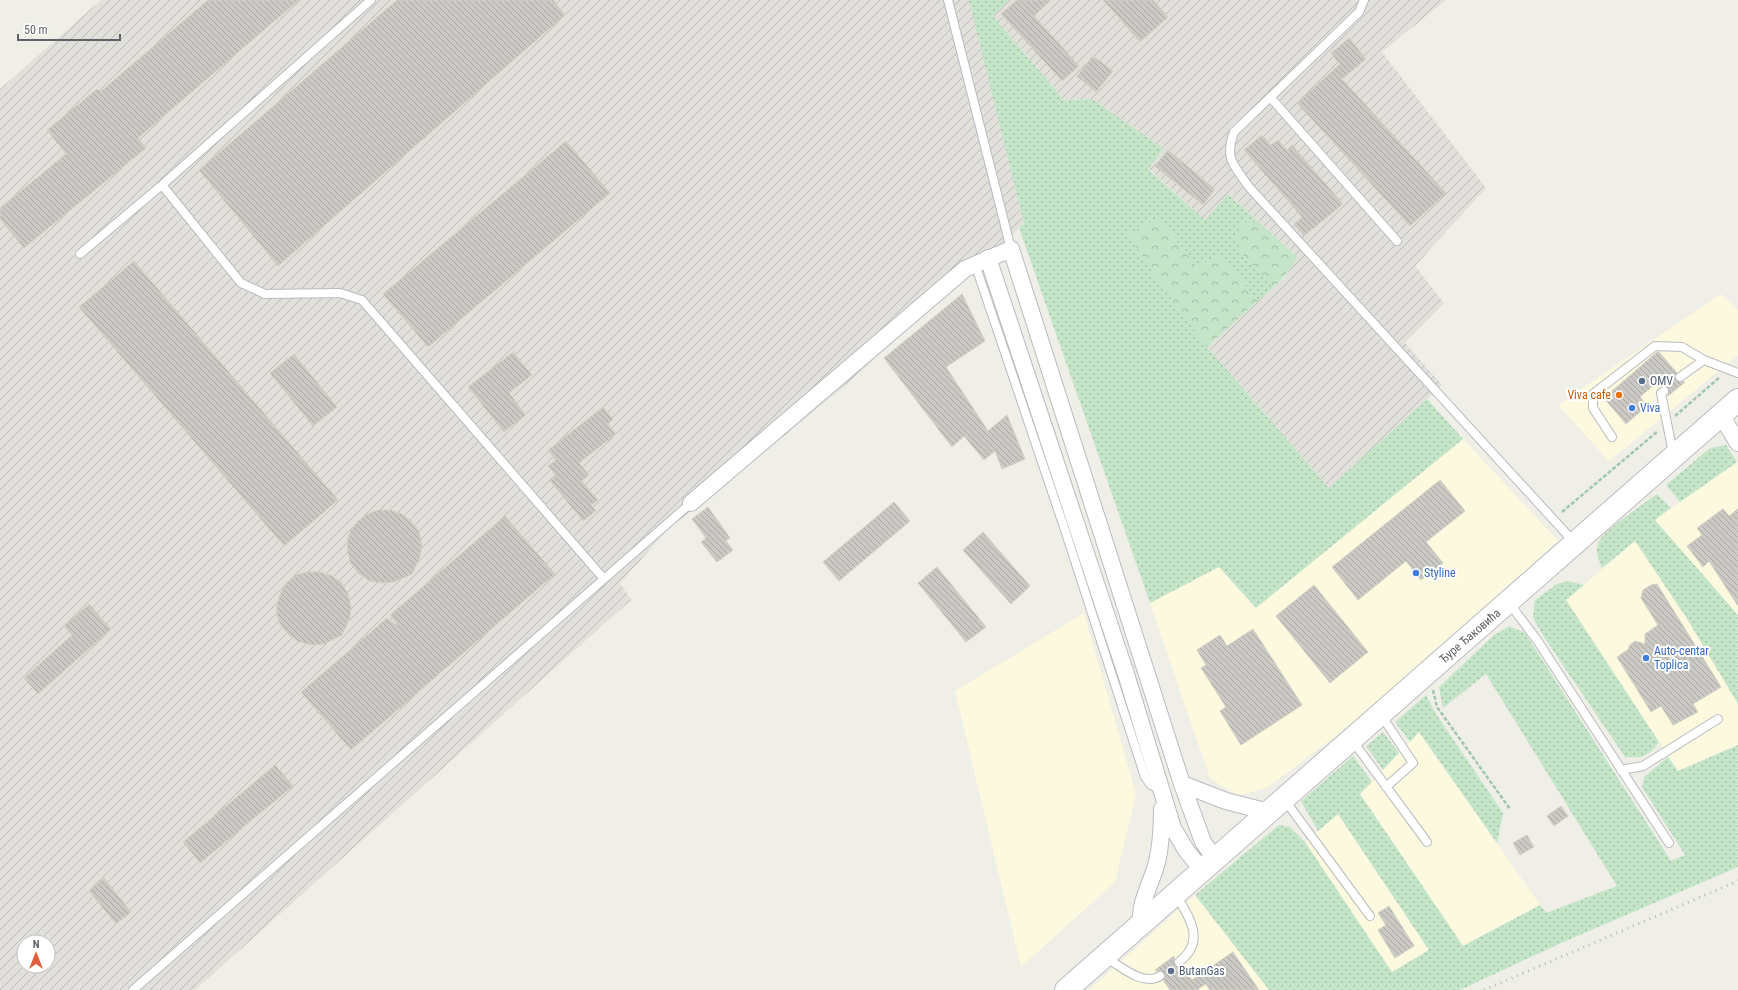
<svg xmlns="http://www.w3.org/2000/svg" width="1738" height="990" font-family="'Roboto Condensed',sans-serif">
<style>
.commercial{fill:#fcf9df}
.industrial{fill:url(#industrial-furrows);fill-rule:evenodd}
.grass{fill:url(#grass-dots)}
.forest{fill:url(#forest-crowns)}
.building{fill:url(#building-back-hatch);stroke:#d4d1c5}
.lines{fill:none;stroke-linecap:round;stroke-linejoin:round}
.lane-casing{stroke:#b9bbc0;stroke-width:10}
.street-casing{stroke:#b9bbc0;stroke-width:18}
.secondary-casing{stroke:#babcc1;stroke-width:24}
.path{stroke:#9ec6af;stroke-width:2.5;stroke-dasharray:4 2;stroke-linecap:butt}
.lane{stroke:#fff;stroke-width:8}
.street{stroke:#fff;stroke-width:16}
.secondary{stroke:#fff;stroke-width:22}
.rail{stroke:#b7b8b8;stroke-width:3;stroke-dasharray:1 5;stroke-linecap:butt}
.service-dot{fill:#5c6f8a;stroke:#fff;stroke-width:1.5}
.food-dot{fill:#e8710a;stroke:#fff;stroke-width:1.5}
.shop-dot{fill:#3f7fe0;stroke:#fff;stroke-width:1.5}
.labels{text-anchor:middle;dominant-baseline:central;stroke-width:4;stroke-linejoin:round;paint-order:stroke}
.service-label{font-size:12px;fill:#4e5e75;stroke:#fff;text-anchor:start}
.food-label{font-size:12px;fill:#c56008;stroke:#fff;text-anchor:end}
.shop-label{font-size:12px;fill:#366cbe;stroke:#fff;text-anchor:start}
.street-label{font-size:12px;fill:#5e6166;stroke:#fff}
</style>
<defs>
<pattern id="industrial-furrows" width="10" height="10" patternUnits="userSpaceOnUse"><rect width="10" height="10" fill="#e2e0db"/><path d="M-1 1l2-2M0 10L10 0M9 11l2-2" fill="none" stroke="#bab9b5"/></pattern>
<pattern id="grass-dots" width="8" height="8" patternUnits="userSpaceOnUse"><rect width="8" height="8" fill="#c5e5c9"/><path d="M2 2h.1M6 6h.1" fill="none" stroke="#a3bda7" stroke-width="1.8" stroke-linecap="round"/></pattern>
<pattern id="forest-crowns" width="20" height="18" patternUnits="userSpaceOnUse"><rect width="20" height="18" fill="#c5e5c9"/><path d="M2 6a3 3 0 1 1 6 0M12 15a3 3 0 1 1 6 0" fill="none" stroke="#a3bda7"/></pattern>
<pattern id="building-back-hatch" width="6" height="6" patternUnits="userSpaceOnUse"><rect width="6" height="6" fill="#cbc9c4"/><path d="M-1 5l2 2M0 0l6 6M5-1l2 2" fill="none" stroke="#a8a7a3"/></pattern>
</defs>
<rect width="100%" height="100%" fill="#f0efe7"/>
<!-- commercial -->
<path class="commercial" d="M 1721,294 L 1738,310 L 1738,355 L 1609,461 L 1558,405 Z
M 1463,439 L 1558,541 L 1354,722 L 1268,787 L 1238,796 L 1210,778 L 1150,603 L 1219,567 L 1283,639 L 1256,608 Z
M 1738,462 L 1738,615 L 1654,520 Z
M 1635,541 L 1686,617 L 1738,704 L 1738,745 L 1678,771 L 1566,600 Z
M 1084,613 L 1136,794 L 1115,882 L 1021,967 L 955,691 Z
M 1419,732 L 1540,905 L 1463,946 L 1360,794 Z
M 1338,814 L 1429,950 L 1392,973 L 1305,842 Z
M 1195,895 L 1269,990 L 1089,990 Z"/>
<!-- industrial -->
<path class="industrial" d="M 101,0 L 970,0 L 1024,224 L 850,381 L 718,491 L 670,527 L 620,583 L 631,600 L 195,990 L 0,990 L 0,89 ZM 24,942 L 48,942 L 48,966 L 24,966 Z
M 1009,0 L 1446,0 L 1382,52 L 1486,188 L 1415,266 L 1444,303 L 1405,343 L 1442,385 L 1330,489 L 1207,347 L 1283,279 L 1298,258 L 1229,194 L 1205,220 L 1148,168 L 1164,149 L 1092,99 L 1064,100 L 993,16 Z"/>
<!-- grass -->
<path class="grass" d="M 969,0 L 1009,0 L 993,16 L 1064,100 L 1092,99 L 1164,149 L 1148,169 L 1205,220 L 1228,194 L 1259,222 L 1245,222 L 1240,252 L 1273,288 L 1258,301 L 1227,263 L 1197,267 L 1158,218 L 1130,234 L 1149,267 L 1207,347 L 1329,488 L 1427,399 L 1463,439 L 1256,608 L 1219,567 L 1150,603 L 1019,228 L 1024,224 Z
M 1726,445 L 1737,462 L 1680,502 L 1666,485 L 1710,448 Z
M 1657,494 L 1671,508 L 1655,520 L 1738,615 L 1738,704 L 1686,617 L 1635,541 L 1602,568 C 1599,561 1595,551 1598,544 C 1601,532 1646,502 1657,494 Z
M 1568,581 L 1584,585 L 1566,600 L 1659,742 C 1649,757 1642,758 1625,757 L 1544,637 L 1533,618 L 1535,600 L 1557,584 Z
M 1509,626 L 1525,633 L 1671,861 L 1685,855 L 1642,787 L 1644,777 L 1668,757 L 1678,771 L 1738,745 L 1738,867 L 1561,943 L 1460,990 L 1269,990 L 1195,895 L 1279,825 L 1290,827 L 1305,842 L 1392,972 L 1429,950 L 1338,814 L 1318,831 L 1301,801 L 1353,756 L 1372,782 L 1360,794 L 1463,946 L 1540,905 L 1546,913 L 1617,886 L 1486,674 L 1443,708 L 1439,687 L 1494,635 Z
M 1426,695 L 1436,714 L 1503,813 L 1497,843 L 1419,732 L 1410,742 L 1395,722 Z
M 1383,732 L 1399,753 L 1383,770 L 1366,746 Z"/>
<!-- forest -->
<path class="forest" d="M 1158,218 L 1197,267 L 1216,256 L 1227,263 L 1258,301 L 1207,347 L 1149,267 L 1129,234 Z
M 1245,222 L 1259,222 L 1298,258 L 1283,278 L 1273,288 L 1240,252 L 1236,233 Z"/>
<!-- building -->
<path class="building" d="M 208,0 L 299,0 L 138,138 L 146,148 L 24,248 L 0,219 L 0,208 L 66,154 L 47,130 L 97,89 L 100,92 Z
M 397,0 L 553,0 L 565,15 L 278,266 L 199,170 Z
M 1017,0 L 1051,0 L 1034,16 L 1079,66 L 1062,81 L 1001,14 Z
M 1103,0 L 1153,0 L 1168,17 L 1140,42 Z
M 1349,38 L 1366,59 L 1342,79 L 1446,193 L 1410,226 L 1297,103 L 1340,64 L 1331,53 Z
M 1093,56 L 1113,71 L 1096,92 L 1077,76 Z
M 1262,135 L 1271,145 L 1278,140 L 1287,150 L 1292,145 L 1343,204 L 1304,236 L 1294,224 L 1302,217 L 1244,150 Z
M 566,141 L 610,193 L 428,347 L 383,294 Z
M 1168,150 L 1215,189 L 1203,205 L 1155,166 Z
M 134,261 L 338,500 L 284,546 L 79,307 Z
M 962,294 L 985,341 L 946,367 L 988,431 L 1007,415 L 1025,459 L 1002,469 L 995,451 L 984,460 L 964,436 L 952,447 L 884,358 Z
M 513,352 L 532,375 L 509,393 L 526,415 L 504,432 L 468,387 Z
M 1657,352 L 1659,352 L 1677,373 L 1675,377 L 1676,380 L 1685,382 L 1668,396 L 1668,388 L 1664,386 L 1660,387 L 1657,382 L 1640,397 L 1647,406 L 1626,424 L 1604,398 Z
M 294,354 L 337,407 L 313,426 L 270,373 Z
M 603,407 L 613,419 L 608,424 L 616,434 L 579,463 L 589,475 L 582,481 L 598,500 L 591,505 L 596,511 L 583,521 L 550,481 L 556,476 L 548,466 L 556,460 L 548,450 Z
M 1440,480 L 1465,511 L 1426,542 L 1443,563 L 1421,580 L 1406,561 L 1358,600 L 1332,567 Z
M 894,502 L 910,521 L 839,581 L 823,562 Z
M 708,507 L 730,538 L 726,541 L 733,550 L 717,562 L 701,542 L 706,538 L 692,519 Z
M 1723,509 L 1729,516 L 1738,509 L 1738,606 L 1709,561 L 1703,567 L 1687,546 L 1702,535 L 1697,528 Z
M 378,510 L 390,510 L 402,514 L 412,522 L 419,532 L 422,545 L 420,557 L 412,574 L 394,582 L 382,583 L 370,581 L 359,574 L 351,564 L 348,553 L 347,541 L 351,530 L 358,521 L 367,514 Z
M 505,516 L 555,574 L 351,750 L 301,692 L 387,618 L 396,625 L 397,624 L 390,615 Z
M 983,532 L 1030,586 L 1011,604 L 963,550 Z
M 937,567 L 986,627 L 966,642 L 918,583 Z
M 308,572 L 320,572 L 332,576 L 342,583 L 348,594 L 351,606 L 350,618 L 342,635 L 324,644 L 312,645 L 299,642 L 289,635 L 281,626 L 277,615 L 277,603 L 281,592 L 287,582 L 296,575 Z
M 1657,584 L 1721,687 L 1693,704 L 1698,712 L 1673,725 L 1661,706 L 1651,712 L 1617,657 L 1629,649 L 1629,646 L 1635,641 L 1645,644 L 1645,634 L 1658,625 L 1641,598 L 1643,590 L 1651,585 Z
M 1314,585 L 1368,652 L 1330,683 L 1276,616 Z
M 89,604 L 111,629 L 38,694 L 24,678 L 72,635 L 64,626 Z
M 1253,629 L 1302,705 L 1241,745 L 1220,711 L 1226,707 L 1201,668 L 1206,665 L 1197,650 L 1220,635 L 1227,646 Z
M 275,765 L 293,786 L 200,863 L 183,842 Z
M 1561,806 L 1568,816 L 1554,826 L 1547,816 Z
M 1527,835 L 1534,847 L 1520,855 L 1513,843 Z
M 104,878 L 131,912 L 116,924 L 89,891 Z
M 1389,906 L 1414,946 L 1395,958 L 1378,930 L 1386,925 L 1378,913 Z
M 1233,952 L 1259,990 L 1210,990 L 1206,984 L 1198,989 L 1199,990 L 1170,990 L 1163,980 L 1165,977 L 1165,974 L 1161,971 L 1157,971 L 1155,970 L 1174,956 L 1175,965 L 1178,967 L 1182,967 L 1192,980 Z"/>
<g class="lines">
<!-- lane casing -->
<g class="lane-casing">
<path id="lane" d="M 948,0 L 1011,249
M 1364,0 L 1359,12 L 1234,132 C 1224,159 1234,165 1249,187 L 1574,542
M 1270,97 L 1397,241
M 162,185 L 241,283 L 265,294 L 340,293 L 362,300 L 604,579
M 80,254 L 162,185 L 371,0
M 975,264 L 1065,530 L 1145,777 L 1151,785 L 1161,789
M 1680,377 L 1704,360
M 1664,391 L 1661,393 L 1673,453
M 1612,437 L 1593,408 L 1593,394 L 1655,346 L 1682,347 L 1704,360 L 1738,373
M 1509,603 L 1537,640 L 1669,843
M 1381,715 L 1413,763 L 1386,787
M 1352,740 L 1427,842
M 1621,770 L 1643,766 L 1718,719
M 1284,799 L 1370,916
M 1176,895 C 1190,918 1206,942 1179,962
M 1105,957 C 1119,965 1143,987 1160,976
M 133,990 L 691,503"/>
</g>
<!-- street casing -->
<g class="street-casing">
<path id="street" d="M 988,258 L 1126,674 L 1173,828 L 1186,850 L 1202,870
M 1721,415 L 1738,443
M 691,503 L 965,269 L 1011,249 L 1182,784 L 1203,842 L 1215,859
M 1182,784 L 1226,801 L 1265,811 L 1270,810
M 1141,923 C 1139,902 1152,882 1157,862 C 1161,845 1162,827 1162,809"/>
</g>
<!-- secondary casing -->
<g class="secondary-casing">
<path id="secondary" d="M 1066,990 L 1738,400"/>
</g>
<!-- path -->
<path class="path" d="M 1675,416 L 1720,377
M 1562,512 L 1658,431
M 1433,690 L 1437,707 L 1510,809"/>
<!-- lane -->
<use href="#lane" class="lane"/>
<!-- street -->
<use href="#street" class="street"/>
<!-- secondary -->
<use href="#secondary" class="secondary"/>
<!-- rail -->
<path class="rail" d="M 1484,990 L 1738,881"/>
</g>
<!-- markers -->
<g class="service-dot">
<circle cx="1642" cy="381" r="4"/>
<circle cx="1171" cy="971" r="4"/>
</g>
<circle class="food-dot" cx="1619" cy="395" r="4"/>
<g class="shop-dot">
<circle cx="1632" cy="408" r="4"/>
<circle cx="1416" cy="573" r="4"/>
<circle cx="1646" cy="658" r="4"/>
</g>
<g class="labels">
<!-- service labels -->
<g class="service-label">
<text x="1650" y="381">OMV</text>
<text x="1179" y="971">ButanGas</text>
</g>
<!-- food labels -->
<g class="food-label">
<text x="1611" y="395">Viva cafe</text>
</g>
<!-- shop labels -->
<g class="shop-label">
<text x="1640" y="408">Viva</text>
<text x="1424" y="573">Styline</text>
<text x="1654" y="651">Auto-centar<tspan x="1654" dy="14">Toplica</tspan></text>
</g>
<!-- street labels -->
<g class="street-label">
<text transform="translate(1470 636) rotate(-41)">Ђуре Ђаковића</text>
</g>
</g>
<!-- north arrow -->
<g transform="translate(36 954)"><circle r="19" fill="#ffffff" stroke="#bfc0c2"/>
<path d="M0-3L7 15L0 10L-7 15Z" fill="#e05e3c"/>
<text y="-6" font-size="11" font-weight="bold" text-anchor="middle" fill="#5e6166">N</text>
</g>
<!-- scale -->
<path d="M18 34v6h102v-6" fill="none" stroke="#5e6166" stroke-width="2"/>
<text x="24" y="34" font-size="12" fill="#5e6166" stroke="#ffffff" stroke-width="3" paint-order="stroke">50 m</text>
</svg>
